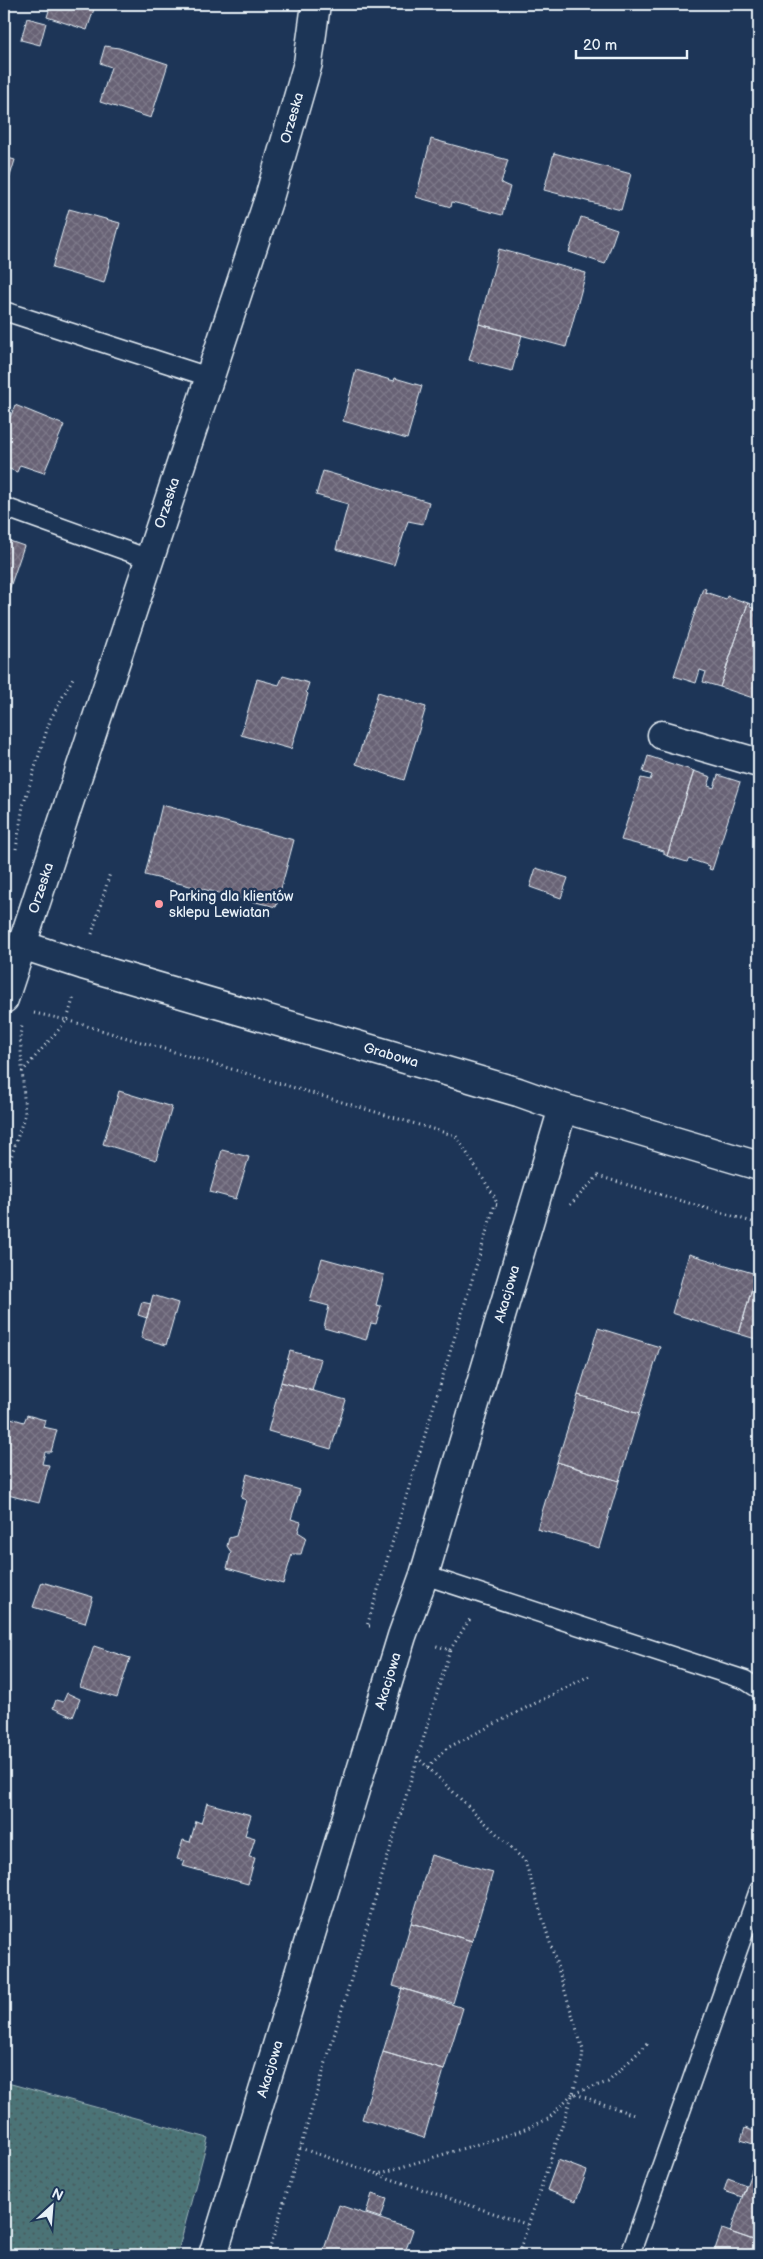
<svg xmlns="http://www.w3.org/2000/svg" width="763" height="2259" font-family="'Balsamiq Sans',sans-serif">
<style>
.grass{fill:url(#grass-dots);stroke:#9ab2b7}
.building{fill:url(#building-cross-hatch);stroke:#e8f1f8}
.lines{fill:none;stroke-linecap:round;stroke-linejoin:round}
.service-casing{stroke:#e8f1f8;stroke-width:21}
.minor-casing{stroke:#e8f1f8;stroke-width:31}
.tertiary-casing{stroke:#e8f1f8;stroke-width:31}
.path{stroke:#e8f1f8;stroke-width:3;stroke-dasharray:1 4;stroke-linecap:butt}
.service{stroke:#1d3557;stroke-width:18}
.minor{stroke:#1d3557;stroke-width:28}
.tertiary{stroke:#1d3557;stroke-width:28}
.poi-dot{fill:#ff9aa2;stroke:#1d3557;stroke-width:2}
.labels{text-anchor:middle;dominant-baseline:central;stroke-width:5;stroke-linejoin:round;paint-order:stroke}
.street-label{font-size:14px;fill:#e8f1f8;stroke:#1d3557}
.poi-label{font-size:14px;fill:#e8f1f8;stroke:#1d3557;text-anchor:start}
</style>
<defs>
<pattern id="grass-dots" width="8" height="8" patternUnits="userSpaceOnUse" patternTransform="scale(1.25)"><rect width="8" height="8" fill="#4b7376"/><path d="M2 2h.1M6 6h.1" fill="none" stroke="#485b5e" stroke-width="1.8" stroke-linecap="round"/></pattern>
<pattern id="building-cross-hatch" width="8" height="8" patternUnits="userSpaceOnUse" patternTransform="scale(1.25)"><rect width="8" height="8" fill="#676275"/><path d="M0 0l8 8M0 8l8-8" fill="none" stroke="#7d7989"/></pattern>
</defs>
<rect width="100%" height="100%" fill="#1d3557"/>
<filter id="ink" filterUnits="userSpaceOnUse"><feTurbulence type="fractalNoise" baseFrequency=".02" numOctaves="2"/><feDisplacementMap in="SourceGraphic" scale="10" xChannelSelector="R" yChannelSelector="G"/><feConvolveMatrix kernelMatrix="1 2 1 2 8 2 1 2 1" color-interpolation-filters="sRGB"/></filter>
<g filter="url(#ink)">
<!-- grass -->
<path class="grass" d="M 4,2082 L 208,2138 L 177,2255 L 4,2255 Z"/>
<!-- building -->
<path class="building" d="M 51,4 L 78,4 L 94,9 L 87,30 L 47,17 Z
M 27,18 L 46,23 L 40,45 L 21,40 Z
M 105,46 L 119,48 L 168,64 L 151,118 L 100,102 L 111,67 L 100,63 Z
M 431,139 L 508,160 L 501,183 L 510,187 L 502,215 L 452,202 L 451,207 L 416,197 Z
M 554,153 L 631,174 L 621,210 L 544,190 Z
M 4,157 L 15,160 L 7,186 L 4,186 Z
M 69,209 L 120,223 L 104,283 L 52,268 Z
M 581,217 L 617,229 L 605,264 L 569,252 Z
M 499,249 L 586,273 L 566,347 L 479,324 Z
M 479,324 L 522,335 L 512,371 L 469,360 Z
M 356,370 L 394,381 L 395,378 L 422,386 L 407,439 L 343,421 Z
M 15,405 L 64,425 L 44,473 L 20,465 L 17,472 L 4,467 L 4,433 Z
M 323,471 L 429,502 L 423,524 L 408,521 L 394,565 L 336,549 L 348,504 L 316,495 Z
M 4,539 L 24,546 L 8,593 L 4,592 Z
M 703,588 L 706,589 L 705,592 L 726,599 L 727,596 L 748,603 L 720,687 L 703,682 L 706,672 L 700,670 L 696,683 L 674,676 Z
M 748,603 L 751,604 L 750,607 L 759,610 L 759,700 L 720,687 Z
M 283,676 L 309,683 L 306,692 L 308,694 L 291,749 L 241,735 L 257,679 L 279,685 Z
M 378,692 L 426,707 L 404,780 L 356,764 Z
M 648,756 L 694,771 L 667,856 L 664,854 L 664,851 L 621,840 L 641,778 L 650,780 L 652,775 L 643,772 Z
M 694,771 L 711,777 L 708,786 L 714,788 L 718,775 L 740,782 L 712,870 L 709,869 L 710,866 L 689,859 L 687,862 L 667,856 Z
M 162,805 L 294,840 L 276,907 L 145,875 Z
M 536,868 L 568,878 L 561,898 L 530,887 Z
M 119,1091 L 172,1107 L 156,1160 L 103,1144 Z
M 222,1150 L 249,1157 L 236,1199 L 210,1192 Z
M 689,1254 L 756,1274 L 739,1334 L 672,1313 Z
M 322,1258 L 384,1275 L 376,1305 L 381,1306 L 376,1324 L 371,1323 L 366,1340 L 324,1328 L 329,1306 L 310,1301 Z
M 756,1274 L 759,1275 L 759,1340 L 739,1334 Z
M 153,1295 L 178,1303 L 166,1345 L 141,1338 Z
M 142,1302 L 151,1304 L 147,1318 L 138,1315 Z
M 598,1328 L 660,1347 L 639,1414 L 578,1395 Z
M 290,1351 L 321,1359 L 312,1391 L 281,1382 Z
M 281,1382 L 346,1400 L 331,1449 L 268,1431 Z
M 578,1395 L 639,1414 L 619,1481 L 557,1462 Z
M 27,1415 L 45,1420 L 43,1427 L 57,1430 L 51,1452 L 45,1452 L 42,1464 L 49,1465 L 39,1503 L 4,1494 L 4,1416 L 24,1422 Z
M 557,1462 L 619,1481 L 599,1548 L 537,1529 Z
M 247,1474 L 300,1490 L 291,1519 L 301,1522 L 298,1532 L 306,1537 L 301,1554 L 292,1554 L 283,1584 L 227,1568 L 231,1552 L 227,1546 L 229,1538 L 236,1536 L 246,1500 L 241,1498 Z
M 42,1582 L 93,1597 L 85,1623 L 33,1607 Z
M 94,1646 L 130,1658 L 117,1698 L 80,1687 Z
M 67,1693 L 80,1699 L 73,1717 L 53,1708 L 56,1700 L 63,1702 Z
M 207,1803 L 251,1815 L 245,1835 L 255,1838 L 249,1857 L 255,1858 L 248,1884 L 183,1866 L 185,1861 L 177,1859 L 183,1840 L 190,1842 L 196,1821 L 201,1823 Z
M 431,1855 L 493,1872 L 472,1941 L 411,1923 Z
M 411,1923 L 472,1941 L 453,2003 L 393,1986 Z
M 402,1988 L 463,2008 L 444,2070 L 383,2052 Z
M 383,2052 L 444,2070 L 424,2138 L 362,2119 Z
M 745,2128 L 759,2133 L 759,2146 L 741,2140 Z
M 759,2148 L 759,2169 L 753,2167 Z
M 558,2160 L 587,2171 L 576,2201 L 547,2190 Z
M 753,2167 L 759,2169 L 759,2242 L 730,2232 Z
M 728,2178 L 746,2185 L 742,2197 L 724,2191 Z
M 372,2194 L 387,2199 L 381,2218 L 366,2213 Z
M 339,2205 L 413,2230 L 404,2255 L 322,2255 Z
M 722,2229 L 759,2242 L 759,2255 L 713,2255 Z"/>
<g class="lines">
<!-- service casing -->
<g class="service-casing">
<path id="service" d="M 4,311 L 209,377
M 4,507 L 149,559
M 424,1575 L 745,1680 L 759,1689
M 630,2255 L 759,1890"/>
</g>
<!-- minor casing -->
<g class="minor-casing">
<path id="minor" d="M 662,735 L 759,763
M 22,945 L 83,965 L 518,1092 L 563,1108 L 759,1166
M 213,2255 L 402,1636 L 424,1575 L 563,1108"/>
</g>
<!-- tertiary casing -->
<g class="tertiary-casing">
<path id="tertiary" d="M 4,999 L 269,198 L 308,63 L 316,4"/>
</g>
<!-- path -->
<path class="path" d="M 16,849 L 23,806 L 50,720 L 73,678
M 92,934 L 110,873
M 34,1013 L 67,1020 L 74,996
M 22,1072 L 67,1020 L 456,1136 L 496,1199 L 495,1204
M 4,1179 L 25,1114 L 20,1035 L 22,1026
M 570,1205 L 598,1176 L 759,1224
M 370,1626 L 367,1626 L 495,1204 L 498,1205
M 450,1650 L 470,1619
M 417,1757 L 525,1861 L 583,2050 L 582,2060 L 573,2093 L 518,2255
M 428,1767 L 447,1748 L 589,1676
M 574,2093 L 608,2082 L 649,2042
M 300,2148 L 378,2174 L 518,2132 L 548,2119 L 573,2093 L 634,2115
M 379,2175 L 529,2225
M 268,2255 L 450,1650 L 433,1645"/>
<!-- service -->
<use href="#service" class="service"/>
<!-- minor -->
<use href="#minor" class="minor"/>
<!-- tertiary -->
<use href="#tertiary" class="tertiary"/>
</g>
</g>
<!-- markers -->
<circle class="poi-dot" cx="159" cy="904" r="5"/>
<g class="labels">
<!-- street labels -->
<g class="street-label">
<text transform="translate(292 118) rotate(-74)">Orzeska</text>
<text transform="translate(167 503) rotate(-72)">Orzeska</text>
<text transform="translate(41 888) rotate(-72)">Orzeska</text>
<text transform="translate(391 1055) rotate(16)">Grabowa</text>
<text transform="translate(507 1294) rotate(-74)">Akacjowa</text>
<text transform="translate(388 1681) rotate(-73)">Akacjowa</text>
<text transform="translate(270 2069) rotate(-73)">Akacjowa</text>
</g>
<!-- poi labels -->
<g class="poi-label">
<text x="169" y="896">Parking dla klientów<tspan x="169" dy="16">sklepu Lewiatan</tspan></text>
</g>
</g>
<!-- margin -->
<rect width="763" height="2259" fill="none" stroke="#1d3557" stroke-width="20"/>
<rect x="10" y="10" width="743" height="2239" fill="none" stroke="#e8f1f8" stroke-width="2" filter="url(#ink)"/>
<!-- north arrow -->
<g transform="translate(52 2206) rotate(26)" stroke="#1d3557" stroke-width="4" paint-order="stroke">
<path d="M0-4L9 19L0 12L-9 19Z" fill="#e8f1f8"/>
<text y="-8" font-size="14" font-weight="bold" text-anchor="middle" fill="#e8f1f8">N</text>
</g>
<!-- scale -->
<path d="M576 50v8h111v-8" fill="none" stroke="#e8f1f8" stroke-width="2.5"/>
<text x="583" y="50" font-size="15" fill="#e8f1f8" stroke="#1d3557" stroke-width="4" paint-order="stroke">20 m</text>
</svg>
